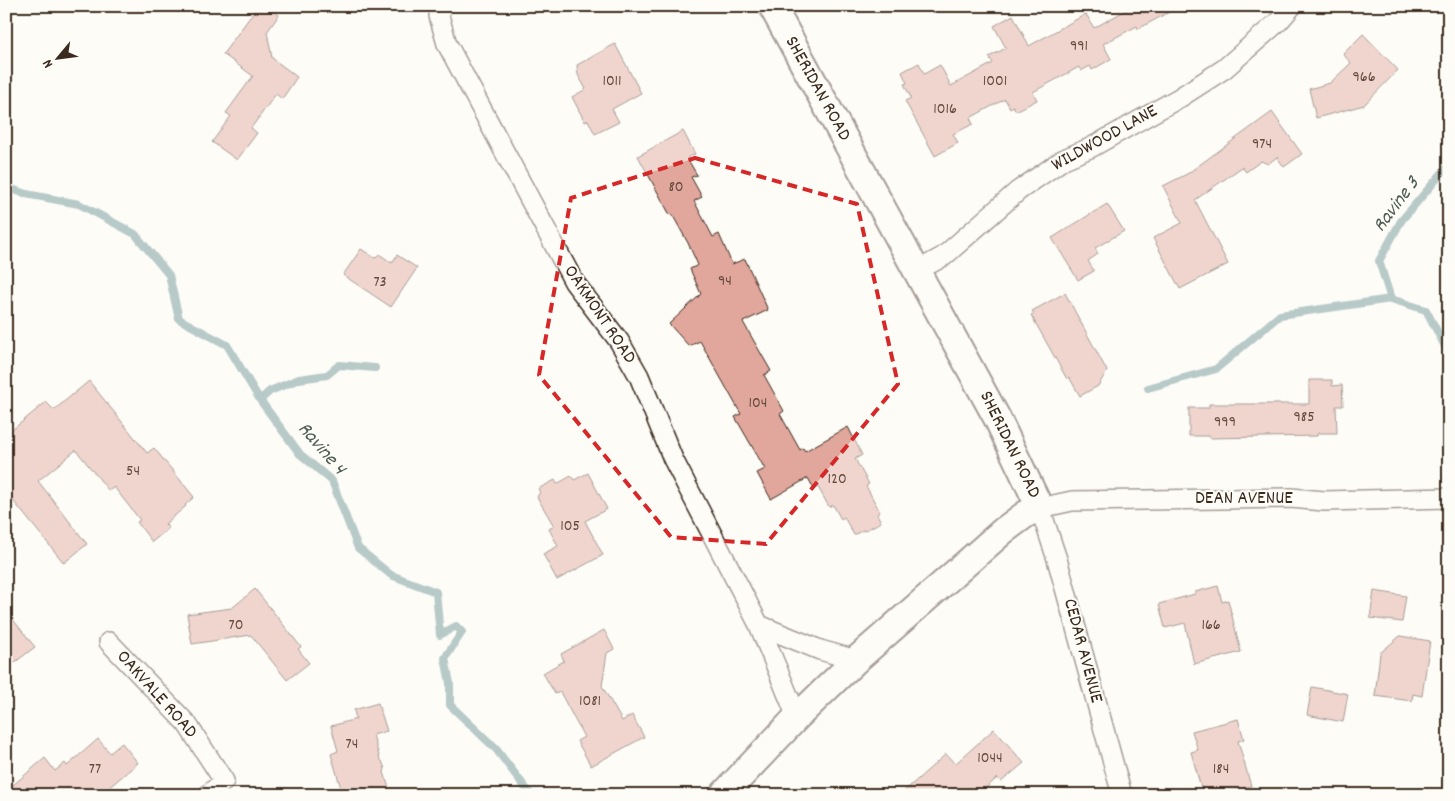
<svg xmlns="http://www.w3.org/2000/svg" width="1455" height="801" font-family="Dekko,sans-serif">
<style>
.lines{fill:none;stroke-linecap:round;stroke-linejoin:round}
.stream{stroke:#648e8e;stroke-width:8}
.building{fill:#e1a79c;stroke:#3b2a1e}
.street-casing{stroke:#3b2a1e;stroke-width:22}
.secondary-casing{stroke:#3b2a1e;stroke-width:30}
.street{stroke:#fdfcf7;stroke-width:19}
.secondary{stroke:#fdfcf7;stroke-width:26}
.marked{fill:none;stroke:#d62828;stroke-width:4;stroke-dasharray:10 6;stroke-linejoin:round}
.labels{text-anchor:middle;dominant-baseline:central;stroke-width:4;stroke-linejoin:round;paint-order:stroke}
.number-label{font-size:16px;fill:#64493e}
.street-label{font-size:19px;fill:#3b2a1e;stroke:#fdfcf7}
.water-label{font-size:20px;font-style:italic;fill:#505c56;stroke:#fdfcf7}
</style>
<rect width="100%" height="100%" fill="#fdfcf7"/>
<filter id="ink" filterUnits="userSpaceOnUse"><feTurbulence type="fractalNoise" baseFrequency=".02" numOctaves="2"/><feDisplacementMap in="SourceGraphic" scale="10" xChannelSelector="R" yChannelSelector="G"/><feConvolveMatrix kernelMatrix="1 2 1 2 8 2 1 2 1" color-interpolation-filters="sRGB"/></filter>
<g filter="url(#ink)">
<g class="lines">
<!-- stream -->
<path class="stream" d="M 1449,166 L 1447,167 L 1401,221 L 1379,261 L 1391,299 L 1426,310 L 1449,354
M 6,187 L 26,194 L 79,204 L 135,234 L 169,275 L 179,319 L 227,345 L 260,400 L 300,454 L 332,481 L 358,548 L 391,575 L 436,592 L 440,635 L 456,626 L 462,632 L 445,658 L 450,683 L 450,705 L 496,749 L 531,795
M 1148,388 L 1216,369 L 1280,315 L 1391,299
M 260,400 L 270,391 L 299,379 L 327,375 L 339,365 L 375,368"/>
</g>
<!-- building -->
<path class="building" d="M 258,6 L 267,6 L 279,15 L 267,32 L 272,58 L 297,77 L 282,99 L 276,94 L 251,128 L 257,133 L 237,160 L 212,142 L 231,116 L 226,113 L 253,76 L 223,54 Z
M 1126,6 L 1180,6 L 1138,29 L 1137,26 L 1103,44 L 1111,59 L 1092,70 L 1090,66 L 1081,71 L 1079,67 L 1033,92 L 1037,100 L 1016,111 L 1013,106 L 1010,108 L 1005,99 L 970,118 L 973,124 L 953,134 L 958,143 L 935,156 L 905,101 L 911,98 L 904,84 L 907,83 L 902,72 L 919,63 L 924,74 L 940,65 L 951,86 L 993,63 L 989,57 L 1006,48 L 994,26 L 1013,15 L 1029,46 L 1086,14 L 1094,28 L 1128,9 Z
M 1363,34 L 1398,70 L 1364,105 L 1316,118 L 1309,89 L 1330,83 L 1351,63 L 1343,54 Z
M 615,44 L 641,93 L 612,109 L 619,122 L 595,134 L 588,120 L 585,122 L 572,97 L 586,89 L 578,75 L 577,65 Z
M 1272,112 L 1302,154 L 1284,167 L 1277,157 L 1268,164 L 1261,161 L 1246,172 L 1242,167 L 1195,200 L 1228,264 L 1180,289 L 1153,238 L 1182,223 L 1163,186 L 1187,174 Z
M 683,131 L 695,154 L 687,158 L 697,175 L 691,177 L 702,197 L 694,201 L 713,237 L 719,234 L 732,264 L 745,259 L 768,310 L 743,322 L 771,371 L 764,375 L 784,411 L 780,414 L 800,450 L 803,448 L 805,451 L 848,427 L 862,455 L 855,459 L 869,484 L 866,486 L 880,512 L 877,514 L 881,522 L 864,531 L 863,530 L 854,535 L 844,517 L 841,519 L 833,505 L 829,507 L 818,487 L 814,489 L 808,478 L 771,499 L 757,473 L 765,469 L 735,417 L 741,414 L 700,341 L 689,346 L 669,324 L 701,294 L 690,269 L 698,265 L 688,243 L 672,214 L 670,215 L 638,156 Z
M 1107,204 L 1124,231 L 1095,248 L 1098,254 L 1088,261 L 1094,271 L 1078,280 L 1052,238 Z
M 361,249 L 375,258 L 379,254 L 392,263 L 397,255 L 417,268 L 391,307 L 343,275 Z
M 1065,293 L 1107,371 L 1098,386 L 1080,396 L 1069,377 L 1067,379 L 1031,315 L 1034,314 L 1032,311 Z
M 1309,380 L 1332,380 L 1332,386 L 1342,385 L 1343,406 L 1336,406 L 1337,433 L 1318,433 L 1317,436 L 1210,438 L 1209,436 L 1189,436 L 1189,408 L 1209,408 L 1209,404 L 1309,404 Z
M 89,381 L 147,453 L 154,448 L 194,497 L 185,505 L 186,506 L 165,524 L 169,528 L 152,542 L 137,522 L 140,520 L 114,487 L 109,491 L 76,450 L 38,481 L 87,544 L 64,563 L 6,492 L 6,435 L 46,402 L 54,410 Z
M 588,473 L 607,509 L 585,521 L 603,555 L 557,580 L 543,554 L 558,546 L 549,529 L 554,526 L 537,497 L 540,492 L 538,489 L 555,480 L 557,484 L 571,476 L 574,480 Z
M 1218,586 L 1222,602 L 1228,600 L 1241,652 L 1194,664 L 1185,623 L 1165,628 L 1159,604 L 1195,594 L 1195,592 Z
M 255,589 L 301,647 L 298,649 L 309,663 L 287,680 L 251,635 L 192,644 L 187,614 L 232,608 Z
M 1374,591 L 1406,596 L 1402,622 L 1370,618 Z
M 6,611 L 35,647 L 6,669 Z
M 604,630 L 614,649 L 607,653 L 602,686 L 622,721 L 632,715 L 644,737 L 591,766 L 577,741 L 584,737 L 560,692 L 555,694 L 543,673 L 564,661 L 561,654 Z
M 1400,636 L 1430,641 L 1422,696 L 1413,694 L 1412,701 L 1375,696 L 1380,653 Z
M 1312,687 L 1348,694 L 1343,722 L 1307,715 Z
M 378,703 L 387,731 L 373,735 L 380,759 L 382,761 L 385,769 L 384,772 L 391,795 L 343,795 L 331,754 L 338,751 L 331,726 L 356,719 L 354,710 Z
M 1238,719 L 1244,739 L 1238,741 L 1251,786 L 1232,791 L 1233,795 L 1203,795 L 1191,752 L 1198,750 L 1192,731 Z
M 994,729 L 1024,763 L 1001,782 L 997,778 L 978,795 L 900,795 L 946,754 L 955,764 Z
M 98,739 L 110,753 L 122,743 L 138,763 L 100,795 L 6,795 L 6,791 L 45,758 L 55,771 L 65,763 L 67,766 Z"/>
<g class="lines">
<!-- street casing -->
<g class="street-casing">
<path id="street" d="M 441,6 L 439,16 L 447,44 L 574,282 L 619,341 L 639,376 L 673,459 L 759,625 L 797,717
M 917,271 L 944,256 L 1018,191 L 1064,159 L 1092,147 L 1179,98 L 1224,69 L 1279,21 L 1292,6
M 759,625 L 820,650 L 856,660
M 109,642 L 187,724 L 224,781 L 208,795
M 1122,795 L 1057,559 L 1040,508 L 1072,501 L 1291,498 L 1324,501 L 1449,498"/>
</g>
<!-- secondary casing -->
<g class="secondary-casing">
<path id="secondary" d="M 723,795 L 797,717 L 856,660 L 1003,531 L 1026,514 L 1040,508 L 997,418 L 772,6"/>
</g>
<!-- street -->
<use href="#street" class="street"/>
<!-- secondary -->
<use href="#secondary" class="secondary"/>
</g>
</g>
<!-- marked area -->
<path d="M0 0H1455V801H0ZM 695,158 L 857,204 L 898,384 L 766,544 L 671,537 L 539,375 L 571,198 Z" fill="#fdfcf7" fill-opacity=".55" fill-rule="evenodd"/>
<path class="marked" d="M 695,158 L 857,204 L 898,384 L 766,544 L 671,537 L 539,375 L 571,198 Z"/>
<g class="labels">
<!-- number labels -->
<g class="number-label">
<text x="1079" y="46">991</text>
<text x="1364" y="77">966</text>
<text x="612" y="81">1011</text>
<text x="995" y="81">1001</text>
<text x="945" y="109">1016</text>
<text x="1262" y="144">974</text>
<text x="676" y="187">80</text>
<text x="725" y="281">94</text>
<text x="380" y="282">73</text>
<text x="758" y="403">104</text>
<text x="1304" y="417">985</text>
<text x="1225" y="422">999</text>
<text x="133" y="471">54</text>
<text x="837" y="479">120</text>
<text x="570" y="526">105</text>
<text x="236" y="625">70</text>
<text x="1211" y="625">166</text>
<text x="590" y="701">1081</text>
<text x="352" y="744">74</text>
<text x="990" y="758">1044</text>
<text x="95" y="769">77</text>
<text x="1221" y="769">184</text>
</g>
<!-- street labels -->
<g class="street-label">
<text transform="translate(817 89) rotate(61)">SHERIDAN ROAD</text>
<text transform="translate(1105 139) rotate(-29)">WILDWOOD LANE</text>
<text transform="translate(599 315) rotate(56)">OAKMONT ROAD</text>
<text transform="translate(1009 445) rotate(64)">SHERIDAN ROAD</text>
<text x="1244" y="499">DEAN AVENUE</text>
<text transform="translate(1082 651) rotate(75)">CEDAR AVENUE</text>
<text transform="translate(156 695) rotate(48)">OAKVALE ROAD</text>
</g>
<!-- water labels -->
<g class="water-label">
<text transform="translate(1397 205) rotate(-53)">Ravine 3</text>
<text transform="translate(321 449) rotate(49)">Ravine 4</text>
</g>
</g>
<!-- margin -->
<rect width="1455" height="801" fill="none" stroke="#fdfcf7" stroke-width="25"/>
<rect x="12" y="12" width="1430" height="776" fill="none" stroke="#3b2a1e" stroke-width="2" filter="url(#ink)"/>
<!-- north arrow -->
<g transform="translate(58 58) rotate(241)" stroke="#fdfcf7" stroke-width="4" paint-order="stroke">
<path d="M0-4L9 19L0 12L-9 19Z" fill="#3b2a1e"/>
<text y="-8" font-size="14" font-weight="bold" text-anchor="middle" fill="#3b2a1e">N</text>
</g>
</svg>
